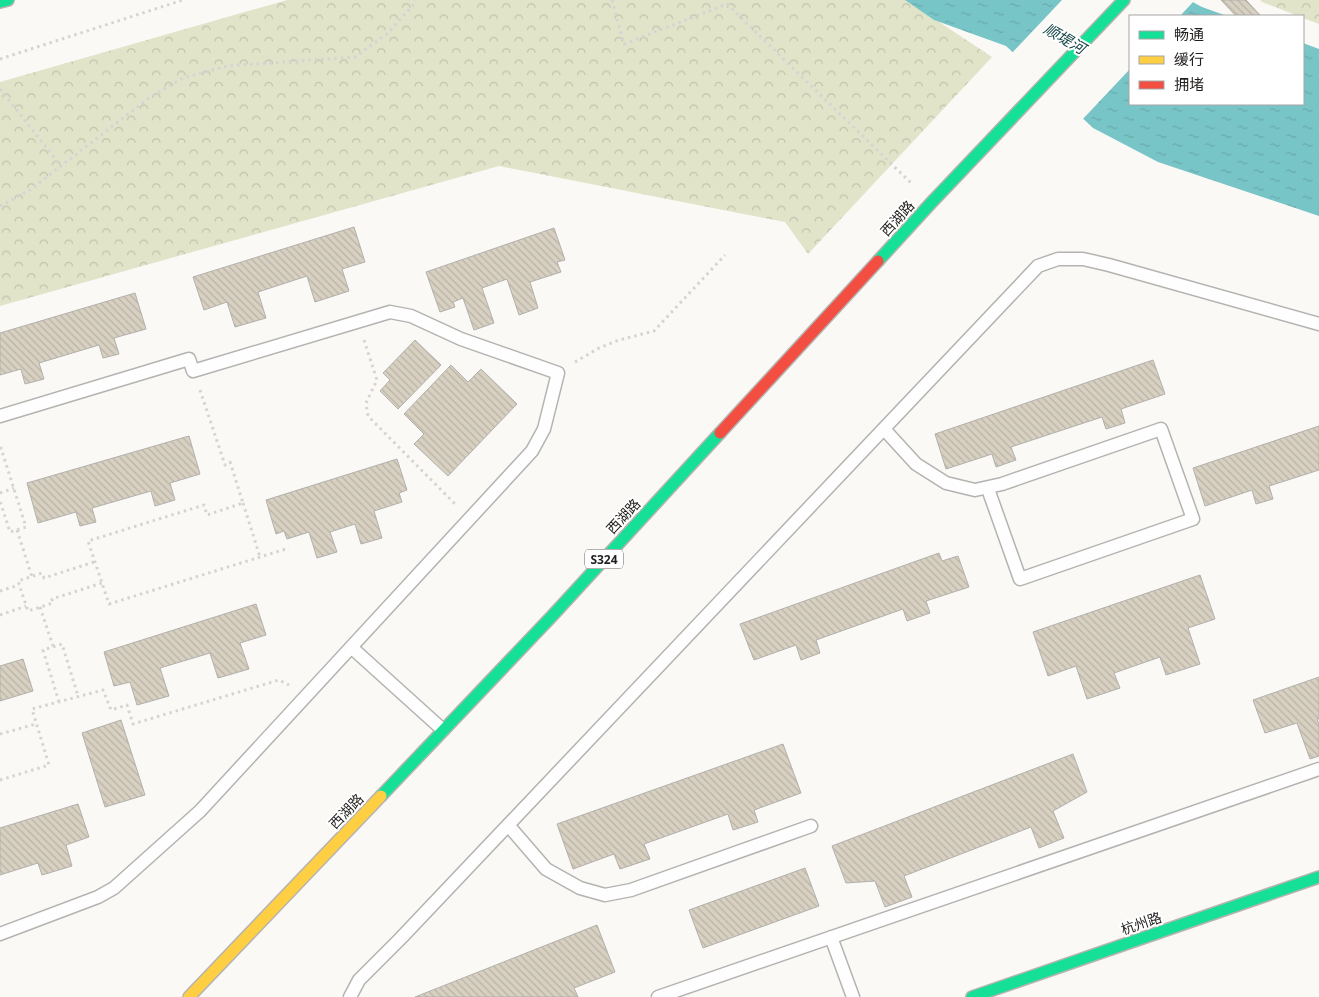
<svg xmlns="http://www.w3.org/2000/svg" width="1319" height="997" font-family="'Open Sans','Noto Sans SC',sans-serif">
<style>
.park{fill:url(#park-crowns)}
.water{fill:url(#water-ripples)}
.pier{fill:#fbf9f6}
.building{fill:url(#building-back-hatch);stroke:#b2b0ad}
.lines{fill:none;stroke-linecap:round;stroke-linejoin:round}
.lane-casing{stroke:#b5b3b1;stroke-width:15}
.fast-casing{stroke:#b5b3b1;stroke-width:14}
.slow-casing{stroke:#b5b3b1;stroke-width:14}
.jam-casing{stroke:#b5b3b1;stroke-width:14}
.path{stroke:#d5d4d3;stroke-width:3;stroke-dasharray:2.5 4;stroke-linecap:butt}
.lane{stroke:#fefefe;stroke-width:12}
.fast{stroke:#16e098;stroke-width:11}
.slow{stroke:#ffcf43;stroke-width:11}
.jam{stroke:#f24e42;stroke-width:11}
.labels{text-anchor:middle;dominant-baseline:central;stroke-width:4;stroke-linejoin:round;paint-order:stroke}
.shield{fill:#fff;stroke:#646261;stroke-width:1}
.shield-label{font-size:12px;font-weight:bold;fill:#211f1d}
.street-label{font-size:14px;fill:#211f1d;stroke:#fff}
.water-label{font-size:15px;font-style:italic;fill:#144547;stroke:#fff}
</style>
<defs>
<pattern id="park-crowns" width="20" height="18" patternUnits="userSpaceOnUse" patternTransform="scale(1.25)"><rect width="20" height="18" fill="#e1e4c9"/><path d="M2 6a3 3 0 1 1 6 0M12 15a3 3 0 1 1 6 0" fill="none" stroke="#c1c3ac"/></pattern>
<pattern id="water-ripples" width="26" height="14" patternUnits="userSpaceOnUse" patternTransform="scale(1.25)"><rect width="26" height="14" fill="#78c5c8"/><path d="M2 4q2-2 4 0t4 0M15 11q2-2 4 0t4 0" fill="none" stroke="#68a9ab"/></pattern>
<pattern id="building-back-hatch" width="6" height="6" patternUnits="userSpaceOnUse" patternTransform="scale(1.25)"><rect width="6" height="6" fill="#d8d1c2"/><path d="M-1 5l2 2M0 0l6 6M5-1l2 2" fill="none" stroke="#b9b3a6"/></pattern>
</defs>
<rect width="100%" height="100%" fill="#fbf9f6"/>
<!-- park -->
<path class="park" d="M 287,0 L 906,0 L 992,57 L 808,254 L 785,222 L 499,166 L 0,306 L 0,82 Z
M 1260,0 L 1319,0 L 1319,24 L 1303,18 L 1303,16 L 1298,16 L 1262,2 Z"/>
<!-- water -->
<path class="water" d="M 905,0 L 1189,0 L 1202,7 L 1227,16 L 1130,16 L 1130,104 L 1303,104 L 1303,43 L 1319,49 L 1319,216 L 1158,162 L 1093,128 L 1006,46 L 934,20 Z"/>
<!-- pier -->
<path class="pier" d="M 1062,0 L 1191,0 L 1193,2 L 1180,16 L 1130,16 L 1130,69 L 1081,121 L 1011,54 Z"/>
<!-- building -->
<path class="building" d="M 1221,0 L 1246,0 L 1260,15 L 1259,16 L 1236,16 Z
M 354,227 L 365,262 L 342,269 L 349,291 L 315,302 L 307,276 L 258,292 L 266,318 L 235,327 L 227,302 L 204,310 L 193,277 Z
M 554,228 L 565,260 L 557,262 L 561,272 L 530,282 L 538,308 L 519,315 L 507,279 L 482,288 L 494,323 L 474,330 L 463,298 L 453,302 L 455,307 L 440,312 L 426,272 Z
M 135,293 L 146,329 L 114,338 L 119,354 L 103,358 L 99,345 L 39,363 L 44,379 L 25,384 L 21,369 L 0,375 L 0,333 Z
M 415,340 L 441,365 L 398,409 L 380,391 L 390,380 L 383,373 Z
M 1153,360 L 1165,394 L 1121,409 L 1125,423 L 1106,429 L 1102,417 L 1011,447 L 1016,460 L 996,467 L 992,454 L 946,469 L 935,434 Z
M 451,365 L 468,382 L 481,369 L 517,404 L 448,476 L 414,444 L 424,434 L 404,414 Z
M 1319,426 L 1319,470 L 1269,486 L 1273,499 L 1256,504 L 1252,490 L 1205,506 L 1193,468 Z
M 189,436 L 200,474 L 170,483 L 175,500 L 155,506 L 151,491 L 92,508 L 96,522 L 80,526 L 76,512 L 38,523 L 27,483 Z
M 397,459 L 407,490 L 399,493 L 402,502 L 374,511 L 382,538 L 361,544 L 355,524 L 330,532 L 337,552 L 317,558 L 309,532 L 287,539 L 284,531 L 276,534 L 266,500 Z
M 939,553 L 942,561 L 958,556 L 969,587 L 926,601 L 930,613 L 907,621 L 903,609 L 816,640 L 820,653 L 801,660 L 796,645 L 754,660 L 740,624 Z
M 1200,575 L 1215,619 L 1188,628 L 1200,664 L 1166,675 L 1160,657 L 1114,673 L 1120,688 L 1087,699 L 1076,666 L 1048,676 L 1033,632 Z
M 256,604 L 266,635 L 240,643 L 249,669 L 218,678 L 210,653 L 160,668 L 169,696 L 137,705 L 130,682 L 114,686 L 104,652 Z
M 23,659 L 33,691 L 0,701 L 0,666 Z
M 1319,677 L 1319,719 L 1317,719 L 1319,724 L 1319,756 L 1310,759 L 1297,723 L 1265,733 L 1253,700 Z
M 121,720 L 145,795 L 105,807 L 82,733 Z
M 783,744 L 801,793 L 754,810 L 758,822 L 733,830 L 728,814 L 644,844 L 650,859 L 620,869 L 614,854 L 573,869 L 557,824 Z
M 1073,754 L 1087,792 L 1053,811 L 1064,838 L 1039,848 L 1031,827 L 904,876 L 912,897 L 885,907 L 875,881 L 846,883 L 832,846 Z
M 78,804 L 89,837 L 66,845 L 72,866 L 42,875 L 38,863 L 0,875 L 0,828 Z
M 805,868 L 819,906 L 703,948 L 689,910 Z
M 597,925 L 615,972 L 574,988 L 578,997 L 415,997 Z"/>
<g class="lines">
<!-- lane casing -->
<g class="lane-casing">
<path id="lane" d="M 0,416 L 189,359 L 193,371 L 390,312 L 411,316 L 461,339 L 558,373 L 544,429 L 532,451 L 200,811 L 114,888 L 98,897 L 0,934
M 884,429 L 916,464 L 946,483 L 975,490 L 1002,484 L 1161,429 L 1193,519 L 1020,579 L 988,489
M 351,647 L 443,730
M 508,825 L 546,869 L 580,888 L 605,895 L 631,890 L 811,826
M 831,937 L 853,997
M 350,997 L 359,980 L 401,938 L 1038,266 L 1058,259 L 1083,259 L 1109,265 L 1319,324
M 658,997 L 1319,769"/>
</g>
<!-- fast casing -->
<g class="fast-casing">
<path id="fast" d="M 0,2 L 8,0
M 878,261 L 931,203 L 1124,0
M 381,796 L 553,615 L 720,433
M 972,997 L 1319,877"/>
</g>
<!-- slow casing -->
<g class="slow-casing">
<path id="slow" d="M 189,997 L 381,796"/>
</g>
<!-- jam casing -->
<g class="jam-casing">
<path id="jam" d="M 720,433 L 878,261"/>
</g>
<!-- path -->
<path class="path" d="M 612,0 L 624,44 L 727,4 L 911,183
M 0,59 L 183,0
M 0,89 L 61,166
M 0,206 L 30,190 L 149,98 L 183,78 L 227,66 L 355,57 L 388,33 L 413,5 L 415,0
M 364,340 L 377,380 L 366,403 L 368,416 L 455,504
M 575,362 L 599,348 L 619,340 L 654,331 L 725,255
M 200,390 L 225,465 L 230,462 L 243,503 L 207,515 L 204,505 L 88,541 L 109,604 L 289,548
M 0,449 L 1,448 L 26,527 L 10,532 L 0,501
M 0,493 L 14,488
M 243,503 L 260,557
M 17,530 L 32,577
M 94,562 L 44,578 L 42,573 L 18,581 L 28,611 L 53,603 L 52,599 L 102,583
M 0,591 L 19,585
M 40,607 L 53,646
M 0,615 L 26,606
M 59,702 L 43,650 L 62,644 L 78,696
M 0,734 L 36,724
M 0,780 L 49,765 L 32,709 L 103,690 L 111,710 L 127,705 L 133,724 L 279,680 L 289,685"/>
<!-- lane -->
<use href="#lane" class="lane"/>
<!-- fast -->
<use href="#fast" class="fast"/>
<!-- slow -->
<use href="#slow" class="slow"/>
<!-- jam -->
<use href="#jam" class="jam"/>
</g>
<g class="labels">
<!-- shield labels -->
<rect class="shield" x="585" y="549.5" width="38" height="19" rx="4"/>
<g class="shield-label">
<text x="604" y="559">S324</text>
</g>
<!-- street labels -->
<g class="street-label">
<text transform="translate(897 218) rotate(-48)">西湖路</text>
<text transform="translate(623 516) rotate(-47)">西湖路</text>
<text transform="translate(346 811) rotate(-46)">西湖路</text>
<text transform="translate(1141 923) rotate(-19)">杭州路</text>
</g>
<!-- water labels -->
<g class="water-label">
<text transform="translate(1065 38) rotate(30)">顺堤河</text>
</g>
</g>
<!-- legend -->
<rect x="1129" y="15" width="175" height="90" fill="#ffffff" stroke="#a6a5a5"/>
<rect x="1139" y="31" width="25" height="8" fill="#16e098" stroke="#a6a5a5"/>
<text x="1174" y="40" font-size="15" fill="#211f1d">畅通</text>
<rect x="1139" y="56" width="25" height="8" fill="#ffcf43" stroke="#a6a5a5"/>
<text x="1174" y="65" font-size="15" fill="#211f1d">缓行</text>
<rect x="1139" y="81" width="25" height="8" fill="#f24e42" stroke="#a6a5a5"/>
<text x="1174" y="90" font-size="15" fill="#211f1d">拥堵</text>
</svg>
